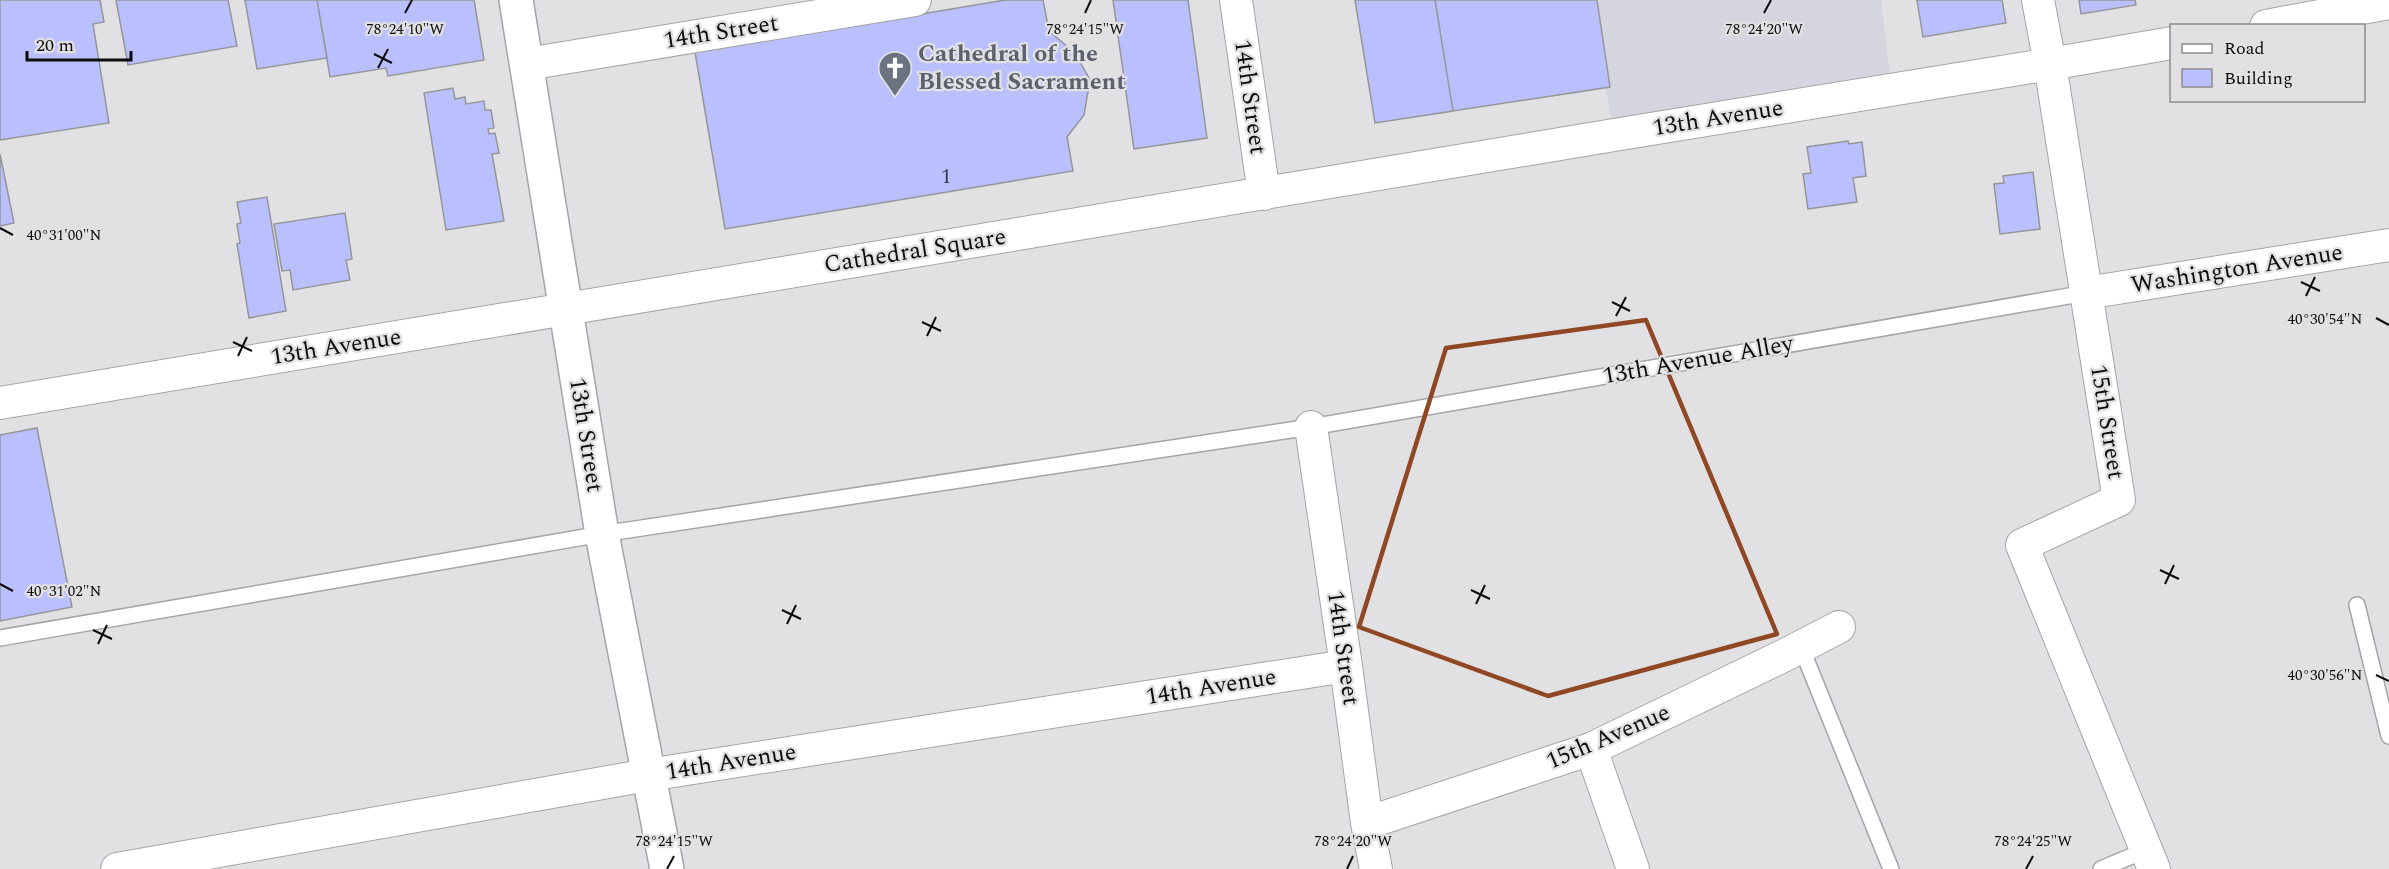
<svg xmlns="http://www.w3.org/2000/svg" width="2389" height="869" font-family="Spectral,serif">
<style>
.built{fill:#d4d5de}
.building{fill:#b9c0fd;stroke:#959697;stroke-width:1.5}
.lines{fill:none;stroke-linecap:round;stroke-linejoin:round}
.service-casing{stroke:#a4a5a6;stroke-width:18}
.minor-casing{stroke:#a4a5a6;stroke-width:34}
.tertiary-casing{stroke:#a4a5a6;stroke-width:36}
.service{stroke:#fff;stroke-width:15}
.minor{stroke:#fff;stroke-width:32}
.tertiary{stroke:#fff;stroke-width:33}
.marked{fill:none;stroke:#8f4724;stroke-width:4.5;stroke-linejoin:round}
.ticks{fill:none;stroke:#0c0c0c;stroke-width:2}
.labels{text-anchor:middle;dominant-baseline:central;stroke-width:4.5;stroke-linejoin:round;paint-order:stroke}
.number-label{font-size:21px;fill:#373948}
.street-label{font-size:24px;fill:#0c0c0c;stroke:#e1e1e3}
.worship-label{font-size:24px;font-weight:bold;fill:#5b616d;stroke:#e1e1e3;text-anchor:start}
.ticks-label{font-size:15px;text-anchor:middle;fill:#0c0c0c;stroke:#e1e1e3;stroke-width:4.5;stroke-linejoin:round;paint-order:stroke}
</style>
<rect width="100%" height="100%" fill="#e1e1e3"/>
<!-- built -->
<path class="built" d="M 1590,0 L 1881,0 L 1892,90 L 1614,135 Z"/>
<!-- building -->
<path class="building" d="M 0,0 L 100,0 L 104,22 L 93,24 L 109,123 L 0,140 Z
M 116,0 L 228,0 L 237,46 L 128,65 Z
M 245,0 L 317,0 L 327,58 L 257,69 Z
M 317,0 L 474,0 L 484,60 L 388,76 L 386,68 L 330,77 Z
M 1005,0 L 1043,0 L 1049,31 L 1075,53 L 1090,80 L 1084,115 L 1067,137 L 1073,171 L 725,229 L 695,52 Z
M 1113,0 L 1188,0 L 1207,138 L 1134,149 Z
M 1355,0 L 1435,0 L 1453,111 L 1375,123 Z
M 1435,0 L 1597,0 L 1610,87 L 1453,111 Z
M 1917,0 L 2002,0 L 2006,23 L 1923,37 Z
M 2079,0 L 2135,0 L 2136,5 L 2081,14 Z
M 453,88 L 455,99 L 465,97 L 466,104 L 484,101 L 485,110 L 491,110 L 494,128 L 488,129 L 489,134 L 495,133 L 499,153 L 492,154 L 504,221 L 446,230 L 424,93 Z
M 1848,141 L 1849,144 L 1862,142 L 1866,176 L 1853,178 L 1857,202 L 1808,209 L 1803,174 L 1811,173 L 1807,147 Z
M 0,154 L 14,223 L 0,226 Z
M 2033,172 L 2040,229 L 2000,234 L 1994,184 L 2004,183 L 2003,176 Z
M 267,197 L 286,311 L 249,318 L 237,244 L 240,243 L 237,224 L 241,223 L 237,202 Z
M 345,213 L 352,259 L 346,260 L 350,280 L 293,290 L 290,270 L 282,271 L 274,224 Z
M 37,428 L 72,607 L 0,621 L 0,435 Z"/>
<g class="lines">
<!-- service casing -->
<g class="service-casing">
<path id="service" d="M 2357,605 L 2389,736
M 0,638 L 602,534 L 1311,427 L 2086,293
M 1801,647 L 1891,869
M 2101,869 L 2146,850"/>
</g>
<!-- minor casing -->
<g class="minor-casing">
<path id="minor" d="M 1236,0 L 1264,194
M 2038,0 L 2050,64 L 2119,500 L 2022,545 L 2154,869
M 2266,26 L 2389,3
M 527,64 L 915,0
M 2086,293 L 2389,245
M 0,403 L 1614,135 L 2050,64 L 2172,43
M 1311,427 L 1346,666 L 1367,823 L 1376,869
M 1591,749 L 1633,869
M 1367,823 L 1591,749 L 1785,655 L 1839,627
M 117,869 L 648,775 L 1346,666"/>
</g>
<!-- tertiary casing -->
<g class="tertiary-casing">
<path id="tertiary" d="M 516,0 L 602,534 L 667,869"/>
</g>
<!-- service -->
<use href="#service" class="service"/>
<!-- minor -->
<use href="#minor" class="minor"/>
<!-- tertiary -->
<use href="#tertiary" class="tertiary"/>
</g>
<!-- marked area -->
<path class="marked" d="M 1646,320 L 1777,634 L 1548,696 L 1359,627 L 1446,348 Z"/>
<!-- ticks -->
<path class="ticks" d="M 405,13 L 412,0M 1085,13 L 1091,0M 1764,13 L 1771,0M 374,54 L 392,63M 378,68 L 388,49M 0,228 L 13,235M 2301,282 L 2320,291M 2306,296 L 2315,277M 1612,302 L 1630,311M 1616,316 L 1626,297M 2376,318 L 2389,325M 922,322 L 941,331M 927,336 L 936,317M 233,342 L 252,351M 238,356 L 247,337M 2160,570 L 2179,579M 0,584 L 13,591M 2165,584 L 2174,565M 1471,590 L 1490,599M 1476,604 L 1485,585M 782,610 L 801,619M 787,624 L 796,605M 93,630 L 112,639M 98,644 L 107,625M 2376,675 L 2389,681M 667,869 L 674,856M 1347,869 L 1353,856M 2026,869 L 2033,856"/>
<!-- icons -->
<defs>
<g id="church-pin" transform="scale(1.725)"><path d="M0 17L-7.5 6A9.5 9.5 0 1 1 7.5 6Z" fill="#6b7280" stroke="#e1e1e3"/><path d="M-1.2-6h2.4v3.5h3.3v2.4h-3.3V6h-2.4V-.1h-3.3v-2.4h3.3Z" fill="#fff"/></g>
</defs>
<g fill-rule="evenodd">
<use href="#church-pin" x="895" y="68"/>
</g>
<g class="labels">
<!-- number labels -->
<g class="number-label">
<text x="946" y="177">1</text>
</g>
<!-- street labels -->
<g class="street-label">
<text transform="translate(721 32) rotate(-9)">14th Street</text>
<text transform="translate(1250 97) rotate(82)">14th Street</text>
<text transform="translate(1718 118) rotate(-9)">13th Avenue</text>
<text transform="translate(915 251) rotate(-9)">Cathedral Square</text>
<text transform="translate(2237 269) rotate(-9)">Washington Avenue</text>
<text transform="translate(336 347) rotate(-9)">13th Avenue</text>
<text transform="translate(1698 360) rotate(-10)">13th Avenue Alley</text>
<text transform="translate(2107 422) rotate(81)">15th Street</text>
<text transform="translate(586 435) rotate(81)">13th Street</text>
<text transform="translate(1343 648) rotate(82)">14th Street</text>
<text transform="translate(1211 687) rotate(-9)">14th Avenue</text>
<text transform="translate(1608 737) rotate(-23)">15th Avenue</text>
<text transform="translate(731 762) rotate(-9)">14th Avenue</text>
</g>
<!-- worship labels -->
<g class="worship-label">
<text x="918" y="54">Cathedral of the<tspan x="918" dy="28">Blessed Sacrament</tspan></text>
</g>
</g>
<g class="ticks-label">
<text x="405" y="34">78°24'10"W</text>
<text x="1085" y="34">78°24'15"W</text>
<text x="1764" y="34">78°24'20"W</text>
<text x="64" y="240">40°31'00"N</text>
<text x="2325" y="324">40°30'54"N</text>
<text x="64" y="596">40°31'02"N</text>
<text x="2325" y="680">40°30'56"N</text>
<text x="674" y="846">78°24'15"W</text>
<text x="1353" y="846">78°24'20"W</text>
<text x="2033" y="846">78°24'25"W</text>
</g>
<!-- legend -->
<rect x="2170" y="24" width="195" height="78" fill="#e1e1e3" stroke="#8c8c8d" stroke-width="1.5"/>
<rect x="2182" y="44" width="30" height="9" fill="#ffffff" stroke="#8c8c8d" stroke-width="1.5"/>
<text x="2224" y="54" font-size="18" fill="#0c0c0c">Road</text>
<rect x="2182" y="69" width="30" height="18" fill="#b9c0fd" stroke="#8c8c8d" stroke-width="1.5"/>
<text x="2224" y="84" font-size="18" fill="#0c0c0c">Building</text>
<!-- scale -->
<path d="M27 51v9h104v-9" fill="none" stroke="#0c0c0c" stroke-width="3"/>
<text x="36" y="51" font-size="18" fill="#0c0c0c" stroke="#e1e1e3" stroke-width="4.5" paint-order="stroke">20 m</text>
</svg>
